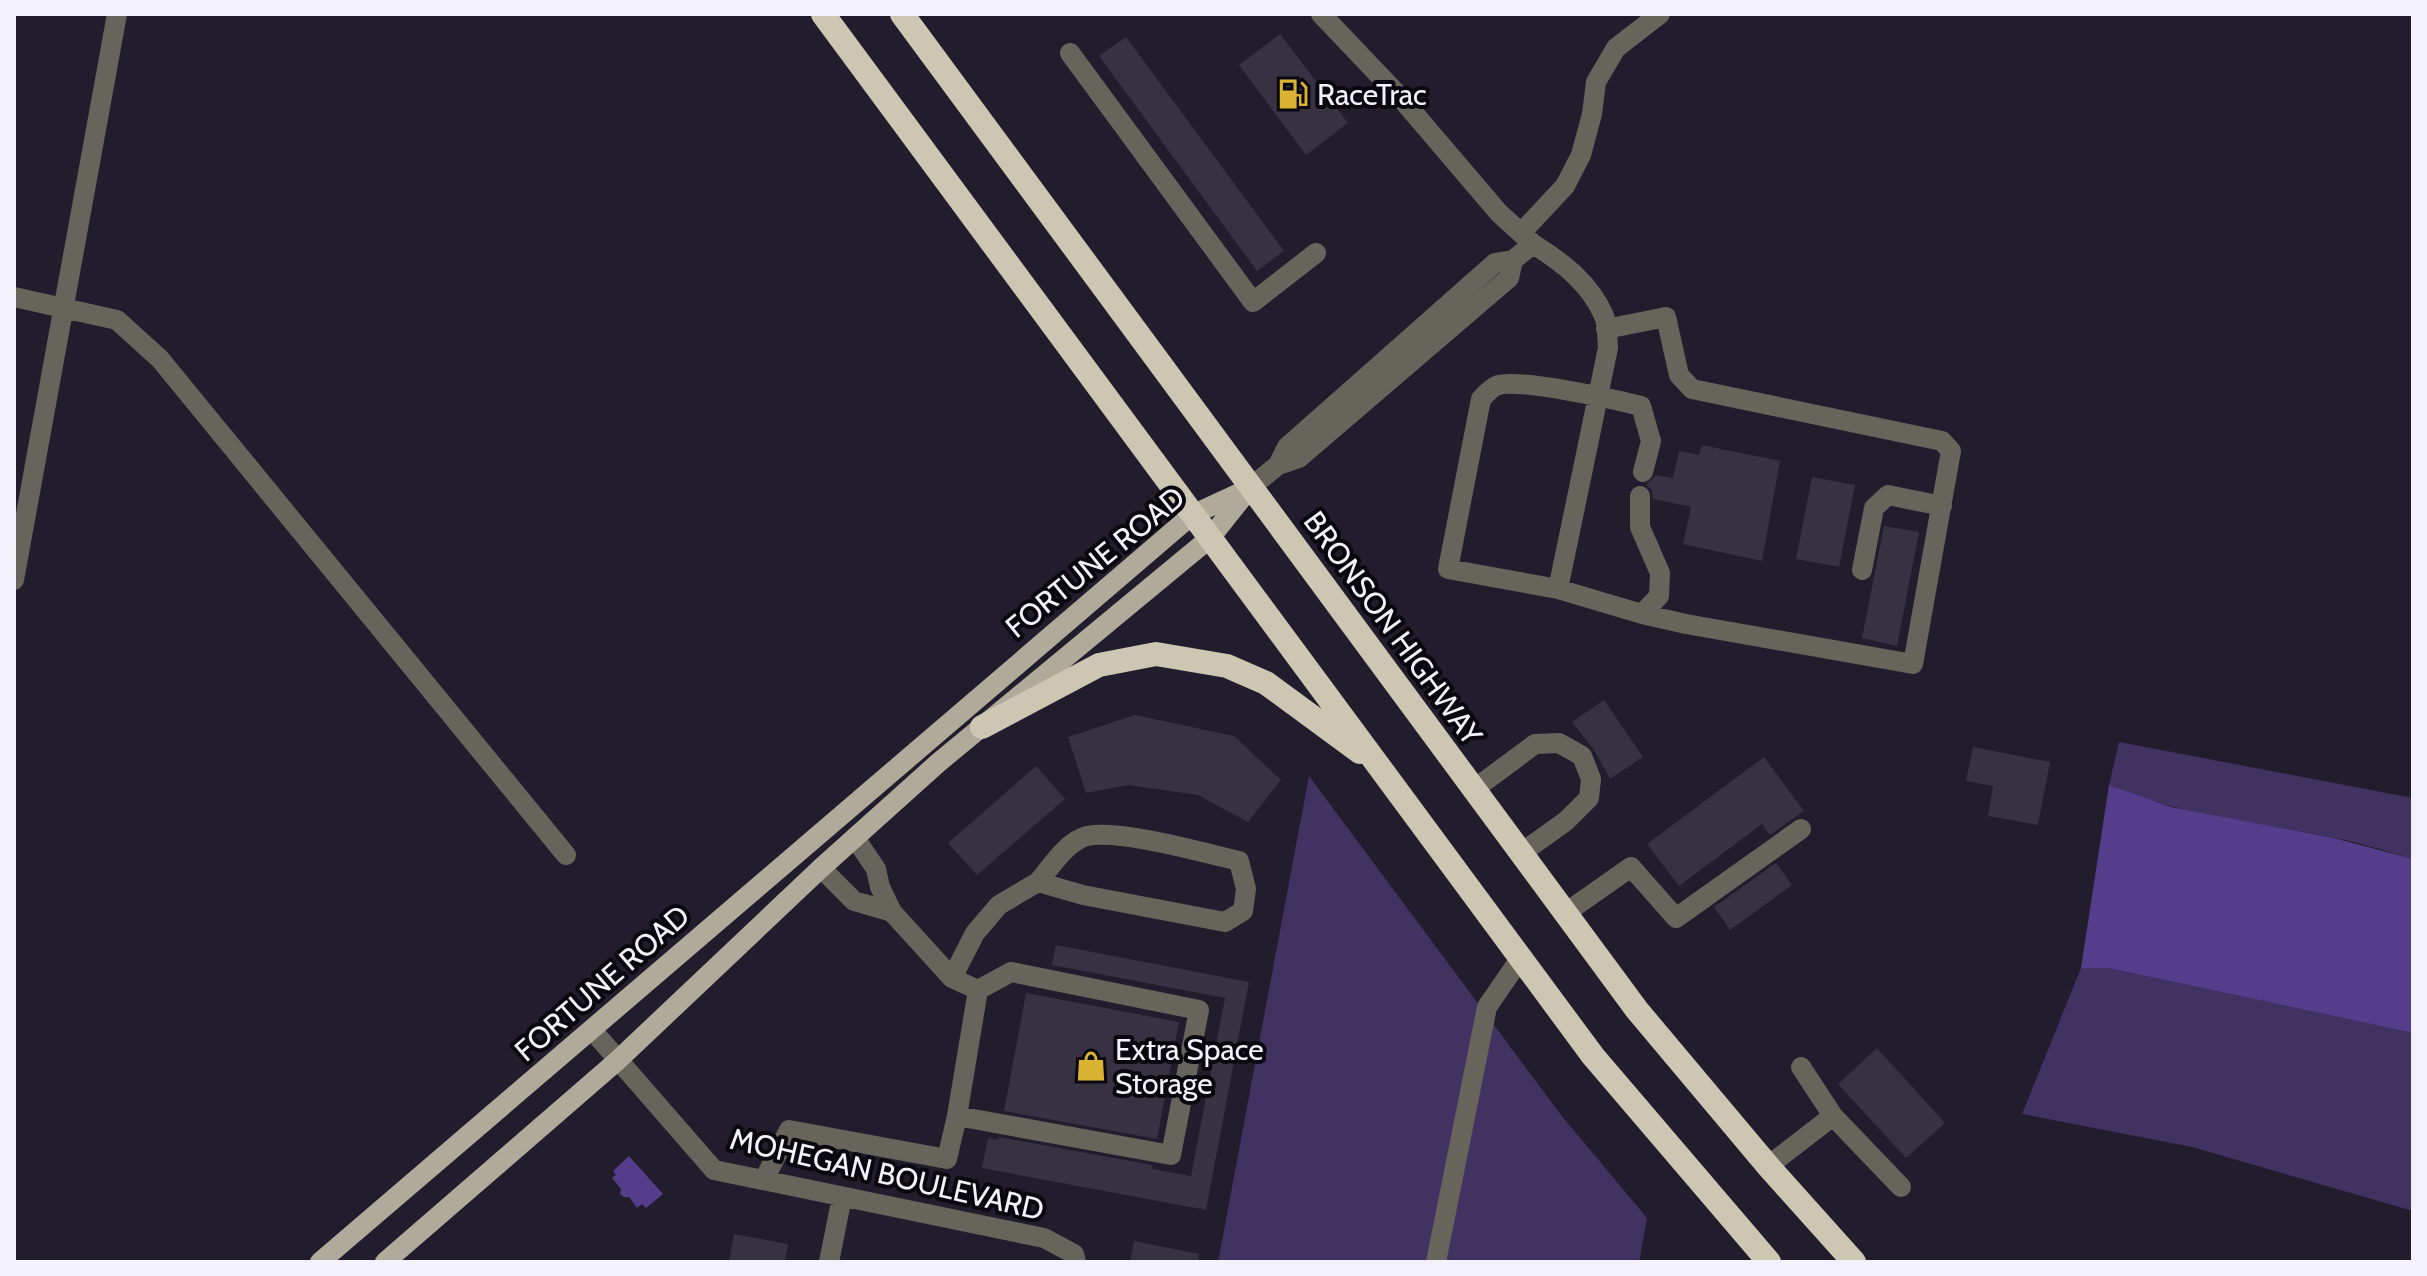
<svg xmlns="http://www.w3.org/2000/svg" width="2427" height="1276" font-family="Cabin,sans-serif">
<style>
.green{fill:#403261}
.water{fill:#563d8b}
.building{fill:#363242}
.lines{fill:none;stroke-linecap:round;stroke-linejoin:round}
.minor{stroke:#67645c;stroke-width:20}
.major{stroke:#b0aa9a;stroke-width:20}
.highway{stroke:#cdc6b2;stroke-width:24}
.labels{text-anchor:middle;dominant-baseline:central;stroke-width:8;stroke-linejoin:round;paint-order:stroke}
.poi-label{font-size:30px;fill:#f3f1fc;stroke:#0a080f;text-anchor:start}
.street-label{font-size:30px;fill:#f3f1fc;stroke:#0a080f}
</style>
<rect width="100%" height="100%" fill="#211d2c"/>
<!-- green -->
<path class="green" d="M 2119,742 L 2413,798 L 2413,859 C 2385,851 2358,842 2330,837 C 2256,822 2179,815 2109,785 Z
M 1309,776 L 1561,1115 L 1647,1218 L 1639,1262 L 1218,1262 Z
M 2081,968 L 2108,968 L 2413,1033 L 2413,1211 L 2192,1147 L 2022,1114 Z"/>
<!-- water -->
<path class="water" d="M 2109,785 L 2171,807 L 2334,838 L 2413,859 L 2413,1033 L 2108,968 L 2081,968 Z
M 629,1156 L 663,1194 L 646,1208 L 642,1204 L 637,1208 L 629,1197 L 624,1197 L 620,1194 L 621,1189 L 612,1178 L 616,1175 L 613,1171 Z"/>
<!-- building -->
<path class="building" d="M 1280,34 L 1348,123 L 1306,155 L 1239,65 Z
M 1126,37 L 1284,251 L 1257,271 L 1099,56 Z
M 1702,445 L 1780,461 L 1762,561 L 1683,544 L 1691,507 L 1653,499 L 1652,490 L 1646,485 L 1656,475 L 1673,478 L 1679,451 L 1699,455 Z
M 1812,477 L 1855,485 L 1839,567 L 1796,559 Z
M 1884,526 L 1919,532 L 1897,646 L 1862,638 Z
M 1604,700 L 1643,757 L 1610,779 L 1594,750 L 1572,722 Z
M 1135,715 L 1234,736 L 1281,780 L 1248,822 L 1198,795 L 1128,785 L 1086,793 L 1068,737 Z
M 1973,747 L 2050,762 L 2038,825 L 1988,816 L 1993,786 L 1966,781 Z
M 1764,757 L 1804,811 L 1770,835 L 1762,824 L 1679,886 L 1647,844 Z
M 1036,766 L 1065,799 L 977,875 L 948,843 Z
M 1776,863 L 1792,885 L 1730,930 L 1714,907 Z
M 1056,945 L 1249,982 L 1206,1210 L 982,1168 L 988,1138 L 998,1140 L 999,1137 L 1152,1165 L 1152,1169 L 1191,1176 L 1225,998 L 1052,965 Z
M 1026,993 L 1179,1022 L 1157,1139 L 1004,1111 Z
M 1877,1048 L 1945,1123 L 1906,1158 L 1838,1084 Z
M 734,1234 L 788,1244 L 785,1262 L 729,1262 Z
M 1134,1241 L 1199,1254 L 1198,1262 L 1130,1262 Z"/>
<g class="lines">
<!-- minor -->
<path class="minor" d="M 1070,53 L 1253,302 L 1316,253
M 1521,233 L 1565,186 L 1581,155 L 1592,114 L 1596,82 L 1616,48 L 1660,14
M 1533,244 C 1562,262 1590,283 1604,316 C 1608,325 1607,338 1608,348 L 1558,589 L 1642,614 L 1686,624 L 1913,664 L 1951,451 L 1942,441 L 1692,389 L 1679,375 L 1666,317 L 1606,329
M 14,297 L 117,320 L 160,359 L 566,855
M 1278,465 L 1287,447 L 1495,263 L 1513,260 L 1533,244 L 1499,213 L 1400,97 L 1321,14
M 1250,488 L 1278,465 L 1299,458 L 1509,278 L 1513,260
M 1640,496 L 1640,527 L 1660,573 L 1659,596 L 1642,614
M 1862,570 L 1874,508 L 1888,495 L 1942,506
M 14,580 L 117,14
M 1558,589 L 1448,569 L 1481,399 C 1485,395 1491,388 1496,386 C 1515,377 1617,400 1641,406 L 1651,441 L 1643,472
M 1473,790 L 1535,744 L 1559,743 L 1582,756 L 1591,779 L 1589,798 L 1566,821 L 1520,854
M 821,868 L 854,901 L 892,912 L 880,887 L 876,869 L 855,838
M 1564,914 L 1631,867 L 1676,918 L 1801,829
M 952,978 L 975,933 L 999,905 L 1038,882 L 1083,895 L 1225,922 L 1243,911 L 1246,889 L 1239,861 C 1204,853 1120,829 1087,836 C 1067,841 1051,867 1038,882
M 593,1031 L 714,1170 L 1044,1238 L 1074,1254 L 1076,1262
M 1801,1067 L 1833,1116
M 957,1116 L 1171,1155 L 1199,1010 L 1011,972 L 978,990
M 1768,1166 L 1833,1116 L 1901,1187
M 764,1180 L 789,1130 L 947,1159 L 957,1116 L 978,990 L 952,978 L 892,912
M 829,1262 L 842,1197
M 1436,1262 L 1487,1007 L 1520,959"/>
<!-- major -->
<path class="major" d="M 320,1262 L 1192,515 L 1250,488
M 385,1262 L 617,1061 L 821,868 L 938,763 L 1210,538 L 1246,493"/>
<!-- highway -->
<path class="highway" d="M 823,14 L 1593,1056 L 1769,1262
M 902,14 L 1637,1010 L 1768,1166 L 1854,1262
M 982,727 L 1099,665 L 1156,654 L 1227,666 L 1266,683 L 1360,752"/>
</g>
<!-- icons -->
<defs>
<g id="fuel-bare" transform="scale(2.4)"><path d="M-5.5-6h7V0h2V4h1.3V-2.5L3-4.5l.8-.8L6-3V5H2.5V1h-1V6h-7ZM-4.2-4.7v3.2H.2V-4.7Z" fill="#dab333" stroke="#0a080f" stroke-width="2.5" paint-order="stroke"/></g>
<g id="shop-bare" transform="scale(2.4)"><path d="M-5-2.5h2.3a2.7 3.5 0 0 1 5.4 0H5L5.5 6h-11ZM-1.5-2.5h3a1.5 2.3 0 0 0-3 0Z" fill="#dab333" stroke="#0a080f" stroke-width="2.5" paint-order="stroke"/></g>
</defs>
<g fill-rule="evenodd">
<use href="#fuel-bare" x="1293" y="94"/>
<use href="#shop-bare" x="1091" y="1066"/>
</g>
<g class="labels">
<!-- poi labels -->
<g class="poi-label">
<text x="1317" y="94">RaceTrac</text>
<text x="1115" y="1049">Extra Space<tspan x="1115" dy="34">Storage</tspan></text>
</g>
<!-- street labels -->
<g class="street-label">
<text transform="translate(1095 562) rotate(-39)">FORTUNE ROAD</text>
<text transform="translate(1393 628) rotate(54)">BRONSON HIGHWAY</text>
<text transform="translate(602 983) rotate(-41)">FORTUNE ROAD</text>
<text transform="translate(887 1174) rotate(13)">MOHEGAN BOULEVARD</text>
</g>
</g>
<!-- border -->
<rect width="2427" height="1276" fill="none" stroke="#f3f1fc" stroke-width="32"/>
</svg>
